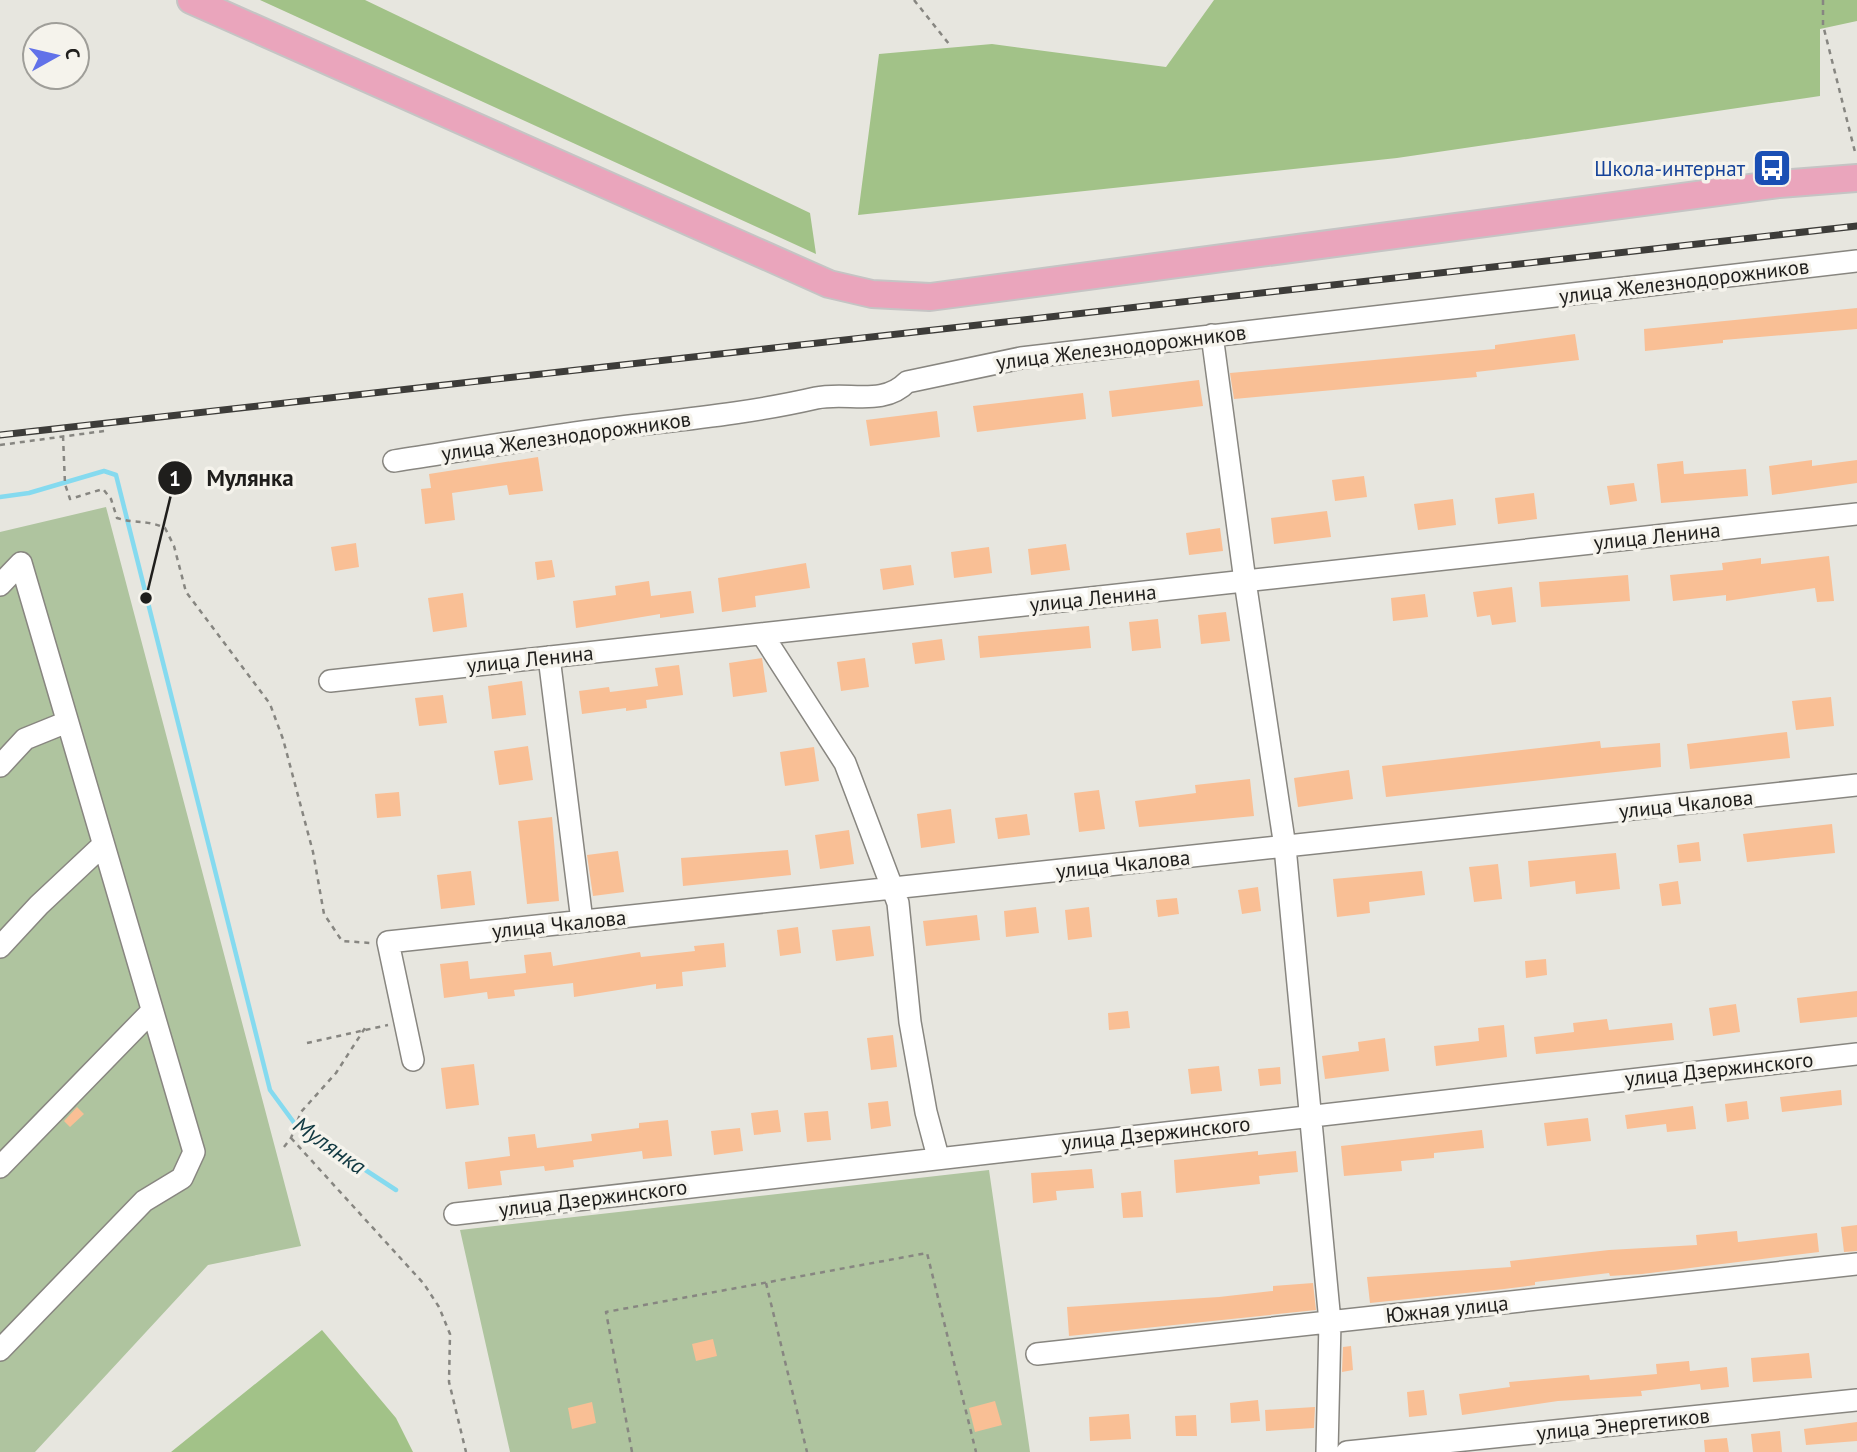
<svg xmlns="http://www.w3.org/2000/svg" width="1857" height="1452" font-family="'PT Sans',sans-serif">
<style>
.green{fill:#afc49f}
.forest{fill:#a2c288}
.lines{fill:none;stroke-linecap:round;stroke-linejoin:round}
.stream{stroke:#85daef;stroke-width:4.5}
.building{fill:#f9bf95}
.minor-casing{stroke:#888680;stroke-width:24}
.major-casing{stroke:#c5c4c4;stroke-width:30}
.path{stroke:#878681;stroke-width:2.5;stroke-dasharray:5 5;stroke-linecap:butt}
.minor{stroke:#fff;stroke-width:21}
.major{stroke:#eaa5bc;stroke-width:26}
.rail-casing{stroke:#3d3c39;stroke-width:7}
.rail{stroke:#f5f3ec;stroke-width:4.5;stroke-dasharray:13;stroke-linecap:butt}
.labels{text-anchor:middle;dominant-baseline:central;stroke-width:7;stroke-linejoin:round;paint-order:stroke}
.transit-label{font-size:21px;fill:#164399;stroke:#f5f3ec;text-anchor:end}
.street-label{font-size:21px;fill:#1f1e1c;stroke:#f5f3ec}
.water-label{font-size:23px;font-style:italic;fill:#103841;stroke:#f5f3ec}
.leader{fill:none;stroke:#1f1e1c;stroke-width:2.5}
.callout-dot{fill:#1f1e1c;stroke:#f5f3ec;stroke-width:2.5}
.mark-label{font-size:21px;text-anchor:middle;font-weight:bold;fill:#fff}
.callout-label{font-size:23px;text-anchor:middle;font-weight:bold;fill:#1f1e1c;stroke:#f5f3ec;stroke-width:7;stroke-linejoin:round;paint-order:stroke}
</style>
<rect width="100%" height="100%" fill="#e7e6df"/>
<!-- green -->
<path class="green" d="M 106,507 L 301,1246 L 208,1265 L 35,1452 L 0,1452 L 0,532 Z
M 989,1170 L 1030,1452 L 510,1452 L 460,1230 Z"/>
<!-- forest -->
<path class="forest" d="M 260,0 L 365,0 L 810,213 L 816,254 Z
M 1214,0 L 1857,0 L 1857,21 L 1820,29 L 1820,96 L 1397,158 L 858,215 L 879,54 L 992,44 L 1166,67 Z
M 322,1330 L 396,1418 L 413,1452 L 171,1452 Z"/>
<g class="lines">
<!-- stream -->
<path class="stream" d="M 0,497 L 29,493 L 104,471 L 116,475 L 270,1090 L 295,1124 L 396,1190"/>
</g>
<!-- building -->
<path class="building" d="M 1857,308 L 1857,329 L 1723,340 L 1723,343 L 1645,351 L 1644,329 Z
M 1575,334 L 1579,360 L 1476,372 L 1477,377 L 1234,399 L 1230,373 L 1495,349 L 1495,345 Z
M 1199,380 L 1203,406 L 1112,417 L 1109,391 Z
M 1083,393 L 1086,419 L 977,432 L 973,406 Z
M 937,411 L 940,437 L 870,446 L 866,420 Z
M 538,457 L 543,491 L 509,495 L 507,485 L 452,493 L 455,520 L 425,524 L 421,489 L 431,488 L 429,474 Z
M 1812,460 L 1812,466 L 1857,460 L 1857,483 L 1772,495 L 1769,466 Z
M 1683,461 L 1684,474 L 1746,469 L 1748,496 L 1661,503 L 1657,464 Z
M 1364,476 L 1367,497 L 1335,501 L 1332,480 Z
M 1634,483 L 1637,501 L 1610,505 L 1607,486 Z
M 1534,493 L 1537,519 L 1498,524 L 1495,498 Z
M 1453,499 L 1456,525 L 1418,530 L 1414,504 Z
M 1327,511 L 1331,537 L 1274,544 L 1271,518 Z
M 1220,528 L 1223,551 L 1189,555 L 1186,533 Z
M 356,543 L 359,567 L 335,571 L 331,547 Z
M 1066,544 L 1070,570 L 1031,575 L 1028,549 Z
M 989,547 L 992,573 L 954,578 L 951,552 Z
M 1829,556 L 1834,601 L 1817,602 L 1815,588 L 1726,601 L 1726,595 L 1673,601 L 1670,575 L 1723,570 L 1722,563 L 1761,558 L 1761,564 Z
M 552,560 L 555,577 L 537,580 L 535,562 Z
M 806,563 L 810,588 L 755,596 L 756,607 L 722,612 L 718,578 Z
M 911,565 L 914,585 L 883,590 L 880,569 Z
M 1628,575 L 1630,601 L 1541,607 L 1539,582 Z
M 649,581 L 651,596 L 691,591 L 694,613 L 660,618 L 660,614 L 576,628 L 573,601 L 616,595 L 615,586 Z
M 1512,587 L 1516,622 L 1492,625 L 1490,615 L 1477,617 L 1473,592 Z
M 463,593 L 467,627 L 433,632 L 428,598 Z
M 1425,594 L 1428,617 L 1393,621 L 1391,598 Z
M 1226,612 L 1230,641 L 1201,644 L 1198,615 Z
M 1158,619 L 1161,648 L 1132,651 L 1129,622 Z
M 1089,626 L 1091,648 L 980,658 L 978,636 Z
M 942,639 L 945,660 L 915,664 L 912,643 Z
M 762,658 L 767,692 L 733,697 L 729,663 Z
M 865,658 L 869,687 L 841,691 L 837,662 Z
M 679,665 L 683,695 L 646,700 L 647,708 L 626,711 L 626,708 L 582,714 L 579,691 L 609,687 L 610,692 L 658,686 L 655,668 Z
M 522,681 L 526,715 L 492,719 L 488,686 Z
M 443,695 L 447,723 L 419,726 L 415,698 Z
M 1831,697 L 1834,726 L 1796,730 L 1792,701 Z
M 1787,732 L 1790,758 L 1690,769 L 1687,744 Z
M 1600,741 L 1601,748 L 1660,743 L 1661,767 L 1386,797 L 1382,766 Z
M 528,746 L 533,780 L 499,785 L 494,751 Z
M 814,747 L 819,781 L 785,786 L 780,752 Z
M 1349,770 L 1353,799 L 1298,807 L 1294,778 Z
M 1250,779 L 1254,816 L 1139,827 L 1135,801 L 1196,793 L 1195,785 Z
M 1099,790 L 1105,829 L 1079,832 L 1074,793 Z
M 399,792 L 401,816 L 377,818 L 375,794 Z
M 951,809 L 955,843 L 921,848 L 917,814 Z
M 1027,814 L 1030,835 L 998,839 L 995,818 Z
M 552,817 L 559,901 L 527,904 L 518,821 Z
M 1832,824 L 1835,853 L 1747,862 L 1743,834 Z
M 849,830 L 854,864 L 820,869 L 815,835 Z
M 1699,842 L 1701,861 L 1679,863 L 1677,845 Z
M 788,850 L 791,875 L 683,886 L 681,858 Z
M 618,851 L 624,892 L 593,896 L 587,855 Z
M 1616,853 L 1620,889 L 1576,894 L 1575,881 L 1530,887 L 1528,861 Z
M 1498,864 L 1502,899 L 1474,902 L 1469,867 Z
M 471,871 L 475,905 L 441,909 L 437,875 Z
M 1422,871 L 1425,895 L 1369,902 L 1370,913 L 1337,917 L 1333,879 Z
M 1678,881 L 1681,904 L 1662,906 L 1659,884 Z
M 1258,887 L 1261,911 L 1242,914 L 1238,890 Z
M 1177,898 L 1179,914 L 1158,917 L 1156,900 Z
M 1036,907 L 1039,933 L 1006,937 L 1004,911 Z
M 1089,907 L 1092,937 L 1068,940 L 1065,910 Z
M 977,915 L 980,940 L 926,946 L 923,921 Z
M 870,926 L 874,956 L 836,961 L 832,930 Z
M 798,927 L 801,953 L 780,956 L 777,930 Z
M 724,943 L 726,967 L 682,972 L 683,986 L 656,989 L 656,984 L 574,997 L 573,983 L 514,990 L 515,996 L 488,999 L 487,992 L 444,998 L 440,964 L 468,961 L 470,979 L 526,973 L 524,955 L 551,952 L 553,966 L 640,952 L 641,957 L 695,951 L 694,946 Z
M 1546,959 L 1547,975 L 1526,978 L 1525,961 Z
M 1857,991 L 1857,1017 L 1800,1023 L 1797,998 Z
M 1736,1004 L 1740,1032 L 1713,1036 L 1709,1008 Z
M 1128,1011 L 1130,1028 L 1109,1030 L 1108,1013 Z
M 1607,1019 L 1609,1030 L 1672,1023 L 1674,1040 L 1536,1054 L 1534,1037 L 1574,1032 L 1573,1023 Z
M 1504,1025 L 1507,1057 L 1436,1066 L 1434,1046 L 1479,1041 L 1478,1028 Z
M 893,1035 L 897,1067 L 871,1070 L 867,1038 Z
M 1385,1038 L 1389,1071 L 1325,1079 L 1322,1056 L 1359,1051 L 1358,1042 Z
M 474,1064 L 479,1105 L 446,1109 L 441,1068 Z
M 1219,1066 L 1222,1091 L 1191,1094 L 1188,1069 Z
M 1280,1067 L 1281,1084 L 1260,1086 L 1258,1069 Z
M 1841,1090 L 1842,1105 L 1782,1112 L 1780,1097 Z
M 888,1101 L 891,1126 L 871,1129 L 868,1103 Z
M 1747,1101 L 1749,1119 L 1727,1122 L 1725,1104 Z
M 1693,1106 L 1696,1129 L 1667,1132 L 1666,1124 L 1627,1129 L 1625,1115 Z
M 77,1107 L 84,1114 L 70,1127 L 64,1121 Z
M 778,1110 L 781,1132 L 754,1135 L 751,1113 Z
M 828,1111 L 831,1140 L 807,1142 L 804,1113 Z
M 1588,1118 L 1591,1141 L 1547,1146 L 1544,1123 Z
M 668,1120 L 672,1156 L 643,1159 L 642,1151 L 573,1160 L 574,1167 L 545,1171 L 544,1166 L 500,1171 L 502,1185 L 468,1189 L 465,1162 L 510,1156 L 508,1137 L 535,1134 L 537,1148 L 592,1141 L 591,1134 L 639,1128 L 639,1123 Z
M 740,1128 L 743,1151 L 714,1155 L 711,1131 Z
M 1482,1130 L 1484,1148 L 1434,1153 L 1434,1158 L 1401,1161 L 1402,1171 L 1344,1176 L 1341,1146 Z
M 1258,1151 L 1258,1155 L 1296,1151 L 1298,1172 L 1259,1176 L 1260,1184 L 1176,1193 L 1174,1160 Z
M 1092,1169 L 1094,1188 L 1056,1191 L 1057,1200 L 1033,1203 L 1031,1173 Z
M 1141,1191 L 1143,1217 L 1123,1218 L 1121,1193 Z
M 1857,1225 L 1857,1251 L 1844,1252 L 1841,1227 Z
M 1737,1231 L 1738,1242 L 1817,1233 L 1819,1252 L 1642,1274 L 1610,1276 L 1609,1273 L 1535,1282 L 1535,1285 L 1504,1289 L 1370,1303 L 1367,1277 L 1511,1267 L 1510,1261 L 1609,1250 L 1697,1245 L 1696,1235 Z
M 1313,1283 L 1316,1310 L 1069,1336 L 1067,1307 L 1219,1297 L 1273,1291 L 1273,1286 Z
M 713,1339 L 717,1356 L 696,1361 L 692,1344 Z
M 1351,1346 L 1353,1370 L 1342,1372 L 1343,1347 Z
M 1809,1353 L 1812,1378 L 1753,1382 L 1751,1358 Z
M 1689,1361 L 1690,1371 L 1727,1367 L 1729,1387 L 1701,1390 L 1700,1384 L 1641,1391 L 1642,1396 L 1558,1401 L 1462,1415 L 1459,1394 L 1510,1387 L 1509,1382 L 1589,1375 L 1590,1380 L 1657,1374 L 1656,1364 Z
M 1424,1390 L 1427,1415 L 1409,1417 L 1407,1392 Z
M 1258,1400 L 1260,1421 L 1231,1423 L 1230,1403 Z
M 995,1401 L 1002,1425 L 975,1432 L 969,1408 Z
M 592,1402 L 596,1423 L 572,1429 L 568,1408 Z
M 1315,1407 L 1314,1428 L 1266,1431 L 1265,1410 Z
M 1129,1414 L 1131,1439 L 1090,1441 L 1089,1417 Z
M 1196,1415 L 1197,1436 L 1176,1436 L 1175,1416 Z
M 1857,1422 L 1857,1441 L 1806,1445 L 1804,1429 Z
M 1780,1431 L 1782,1452 L 1753,1452 L 1751,1434 Z
M 1727,1438 L 1729,1452 L 1705,1452 L 1704,1440 Z"/>
<g class="lines">
<!-- minor casing -->
<g class="minor-casing">
<path id="minor" d="M 1212,335 L 1245,581 L 1285,847 L 1330,1322 L 1327,1452
M 394,461 C 465,450 535,438 605,429 C 676,420 747,414 816,398 C 847,391 883,407 907,382 L 1021,358 L 1857,261
M 0,585 L 21,563 L 194,1152 L 182,1178 L 144,1201 L 0,1350
M 762,634 L 845,763 L 898,903 L 910,1022 L 926,1112 L 938,1157
M 549,657 L 582,921
M 330,681 L 1857,514
M 0,766 L 25,739 L 67,722
M 0,947 L 39,905 L 103,845
M 413,1060 L 388,942 L 1857,785
M 0,1167 L 152,1011
M 455,1214 L 1857,1054
M 1037,1354 L 1857,1264
M 1347,1452 L 1857,1400"/>
</g>
<!-- major casing -->
<g class="major-casing">
<path id="major" d="M 191,0 L 829,284 L 872,294 L 930,297 L 1779,184 L 1857,178"/>
</g>
<!-- path -->
<path class="path" d="M 914,0 L 949,44
M 1823,0 L 1823,25 L 1856,156
M 63,436 L 65,484 L 70,499 L 103,489 L 111,499 L 117,518 C 135,524 145,519 165,528 L 174,546 L 186,592 L 270,704 L 283,739 L 313,852 L 324,914 L 342,941 L 371,943
M 0,445 L 104,431
M 307,1043 L 388,1025
M 291,1138 L 424,1284 L 439,1307 L 450,1334 L 449,1382 L 466,1452
M 284,1147 L 291,1138 L 301,1112 L 336,1073 L 365,1028
M 766,1283 L 807,1452
M 632,1452 L 606,1312 L 927,1253 L 976,1452"/>
<!-- minor -->
<use href="#minor" class="minor"/>
<!-- major -->
<use href="#major" class="major"/>
<!-- rail casing -->
<g class="rail-casing">
<path id="rail" d="M 0,435 L 1857,226"/>
</g>
<!-- rail -->
<use href="#rail" class="rail"/>
</g>
<!-- icons -->
<defs>
<g id="bus-square" transform="scale(2.0125)"><rect x="-9" y="-9" width="18" height="18" rx="4" fill="#1a4fb4" stroke="#f5f3ec"/><path d="M-5-6H5V4H4V6H2V4H-2V6H-4V4H-5ZM-3.5-4V0h7V-4ZM-3.5 1.2v1.5H-2V1.2ZM2 1.2v1.5H3.5V1.2Z" fill="#fff"/></g>
</defs>
<g fill-rule="evenodd">
<use href="#bus-square" x="1772" y="168"/>
</g>
<g class="labels">
<!-- transit labels -->
<g class="transit-label">
<text x="1745" y="168">Школа-интернат</text>
</g>
<!-- street labels -->
<g class="street-label">
<text transform="translate(1684 281) rotate(-7)">улица Железнодорожников</text>
<text transform="translate(1121 347) rotate(-7)">улица Железнодорожников</text>
<text transform="translate(566 436) rotate(-8)">улица Железнодорожников</text>
<text transform="translate(1657 536) rotate(-6)">улица Ленина</text>
<text transform="translate(1093 598) rotate(-6)">улица Ленина</text>
<text transform="translate(530 659) rotate(-6)">улица Ленина</text>
<text transform="translate(1686 804) rotate(-6)">улица Чкалова</text>
<text transform="translate(1123 864) rotate(-6)">улица Чкалова</text>
<text transform="translate(559 924) rotate(-6)">улица Чкалова</text>
<text transform="translate(1719 1069) rotate(-6)">улица Дзержинского</text>
<text transform="translate(1156 1133) rotate(-6)">улица Дзержинского</text>
<text transform="translate(593 1198) rotate(-7)">улица Дзержинского</text>
<text transform="translate(1447 1309) rotate(-6)">Южная улица</text>
<text transform="translate(1623 1424) rotate(-6)">улица Энергетиков</text>
</g>
<!-- water labels -->
<g class="water-label">
<text transform="translate(330 1145) rotate(35)">Мулянка</text>
</g>
</g>
<!-- callouts -->
<path class="leader" d="M146 598L175 478"/>
<g class="callout-dot">
<circle cx="146" cy="598" r="7"/>
<circle cx="175" cy="478" r="18"/>
</g>
<g class="mark-label">
<text x="175" y="486">1</text>
</g>
<g class="callout-label">
<text x="250" y="486">Мулянка</text>
</g>
<!-- north arrow -->
<g transform="translate(56 56) rotate(82)"><circle r="33" fill="#f5f3ec" stroke="#9f9e99" stroke-width="2"/>
<path d="M0-5L12 26L0 18L-12 26Z" fill="#6171e9"/>
<text y="-10" font-size="19" font-weight="bold" text-anchor="middle" fill="#1f1e1c">С</text>
</g>
</svg>
